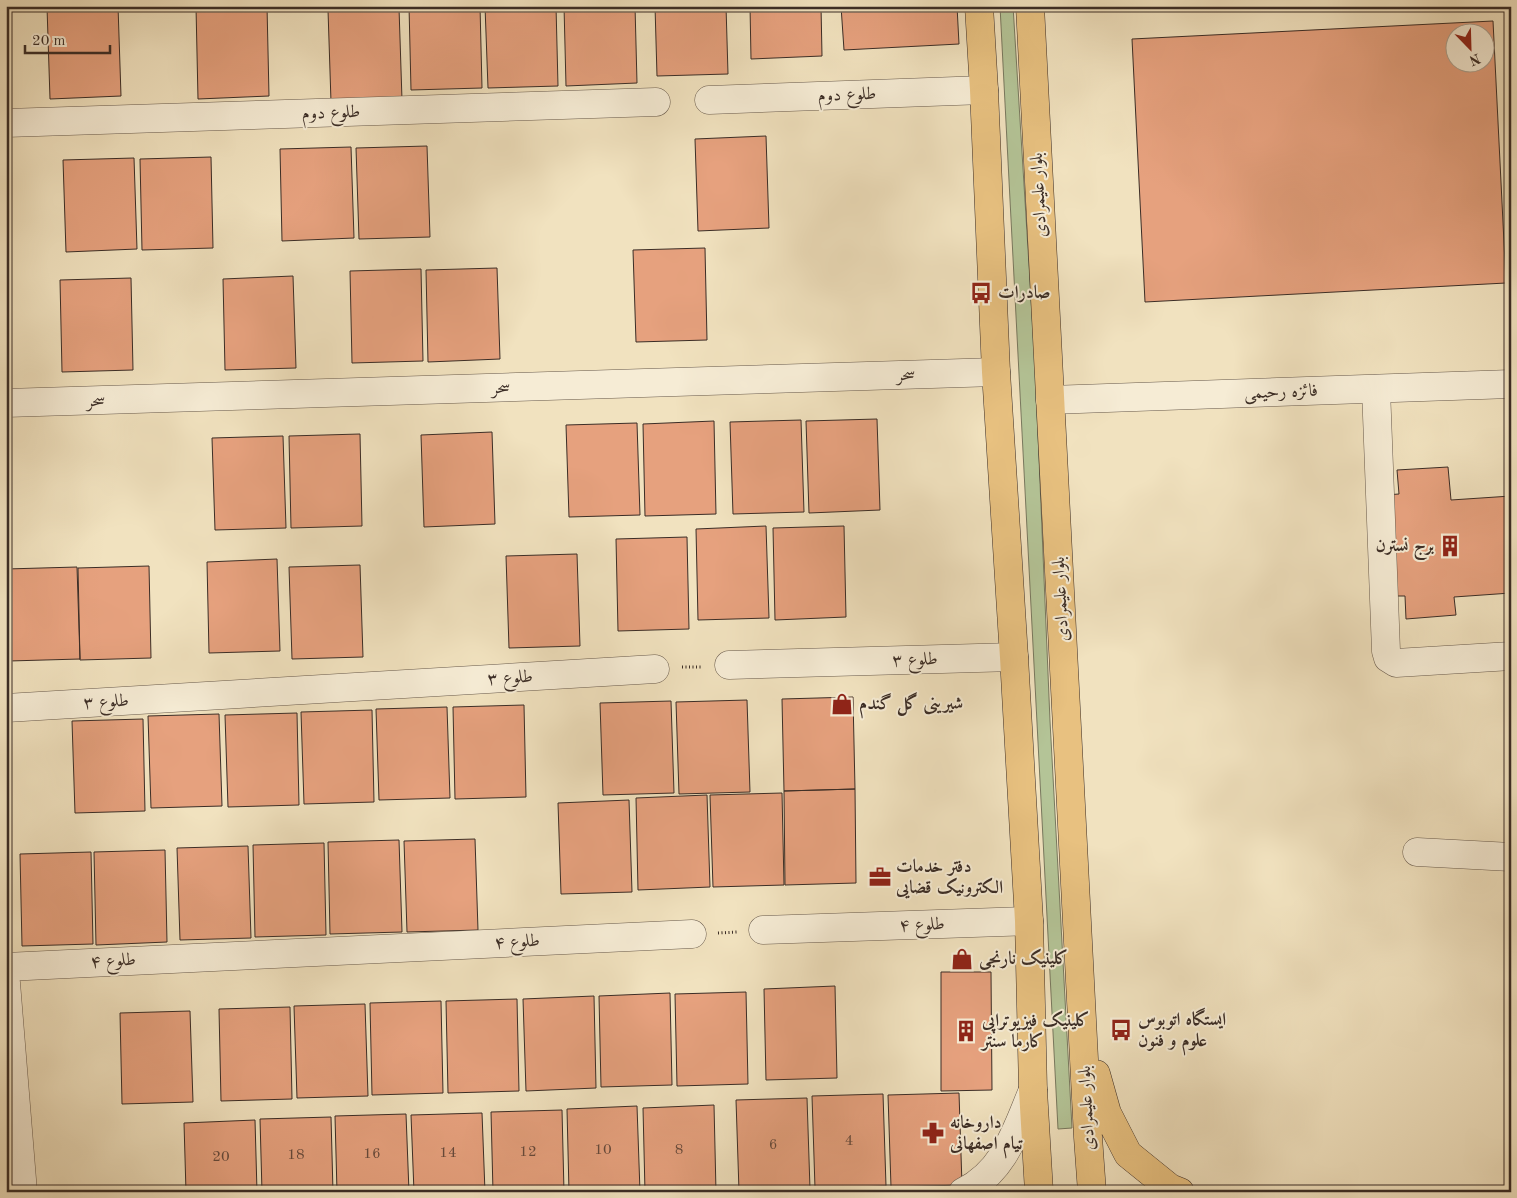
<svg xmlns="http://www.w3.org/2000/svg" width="1517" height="1198" font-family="'Old Standard TT',Amiri,serif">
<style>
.green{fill:#b4c497;stroke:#78785e}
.building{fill:#e6a17e;stroke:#3b2d26;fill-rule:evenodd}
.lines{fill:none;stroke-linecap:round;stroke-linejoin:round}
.minor-casing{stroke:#685a4c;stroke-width:29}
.tertiary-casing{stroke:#685a4c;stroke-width:29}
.primary-casing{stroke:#3b2d26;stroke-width:29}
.path{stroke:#3b2d26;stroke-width:3;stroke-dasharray:1 2.5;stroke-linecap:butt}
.minor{stroke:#f6ecd5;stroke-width:28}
.tertiary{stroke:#f6ecd5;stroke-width:28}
.primary{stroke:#e8c180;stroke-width:28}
.labels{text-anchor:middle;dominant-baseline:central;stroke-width:4;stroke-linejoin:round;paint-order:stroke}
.number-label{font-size:15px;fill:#664a3c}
.street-label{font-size:18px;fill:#3b2d26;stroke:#f6ecd5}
.poi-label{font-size:18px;font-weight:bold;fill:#3b2d26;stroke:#f6ecd5;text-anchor:start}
</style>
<rect width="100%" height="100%" fill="#f1e2bf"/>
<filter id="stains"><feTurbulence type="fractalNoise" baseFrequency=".004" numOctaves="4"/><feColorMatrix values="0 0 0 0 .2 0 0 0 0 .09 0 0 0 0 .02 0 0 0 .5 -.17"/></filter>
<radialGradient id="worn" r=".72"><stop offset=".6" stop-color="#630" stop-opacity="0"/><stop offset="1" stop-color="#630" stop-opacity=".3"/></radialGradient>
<!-- green -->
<path class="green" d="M 1000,6 L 1013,6 L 1035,363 L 1050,721 L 1072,1128 L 1058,1129 Z"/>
<!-- building -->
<path class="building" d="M 118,6 L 121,96 L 50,99 L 47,7 Z
M 267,6 L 269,96 L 198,99 L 196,7 Z
M 409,6 L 480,6 L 482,88 L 411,90 Z
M 485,6 L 556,6 L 558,86 L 488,88 Z
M 564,6 L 635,6 L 637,83 L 566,86 Z
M 655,6 L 726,6 L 728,74 L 657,76 Z
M 750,6 L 821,6 L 822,56 L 751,59 Z
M 841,6 L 957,6 L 959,44 L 844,50 Z
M 399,8 L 402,100 L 331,102 L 328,10 Z
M 1493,21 L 1506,283 L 1145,302 L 1132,39 ZM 1454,32 L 1484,32 L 1484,62 L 1454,62 Z
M 766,136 L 769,228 L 698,231 L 695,139 Z
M 427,146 L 430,237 L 359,239 L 356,148 Z
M 351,147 L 354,238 L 282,241 L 280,149 Z
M 211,157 L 213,248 L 142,250 L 140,159 Z
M 134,158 L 137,249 L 66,252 L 63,160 Z
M 705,248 L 707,340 L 636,342 L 633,250 Z
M 497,268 L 500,359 L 428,362 L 426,270 Z
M 421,269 L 423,361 L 352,363 L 350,271 Z
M 293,276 L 296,368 L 225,370 L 223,279 Z
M 131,278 L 133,370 L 62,372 L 60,280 Z
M 877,419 L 880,510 L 809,513 L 806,421 Z
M 801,420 L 804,512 L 733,514 L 730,422 Z
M 714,421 L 716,514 L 645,516 L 643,424 Z
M 637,423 L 640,515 L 569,517 L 566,425 Z
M 492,432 L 495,524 L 424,527 L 421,435 Z
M 360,434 L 362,526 L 291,528 L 289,436 Z
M 283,436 L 286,528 L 215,530 L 212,438 Z
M 1448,467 L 1451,500 L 1511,496 L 1511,593 L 1454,597 L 1456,615 L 1406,619 L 1405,596 L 1392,596 L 1385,495 L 1399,494 L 1397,470 Z
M 766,526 L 769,618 L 698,620 L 696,529 Z
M 844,526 L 846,617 L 775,620 L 773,528 Z
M 687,537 L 689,629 L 618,631 L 616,539 Z
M 577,554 L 580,646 L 509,648 L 506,556 Z
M 277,559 L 280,651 L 209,653 L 207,562 Z
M 360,565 L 363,657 L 292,659 L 289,567 Z
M 149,566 L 151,658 L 80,660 L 78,568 Z
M 77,567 L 80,659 L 9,661 L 6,569 Z
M 853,697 L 855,789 L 784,791 L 782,699 Z
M 747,700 L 750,792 L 679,794 L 676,702 Z
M 671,701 L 674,793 L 603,795 L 600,703 Z
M 524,705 L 526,797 L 455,799 L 453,707 Z
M 447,707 L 450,798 L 379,800 L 376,709 Z
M 372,710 L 374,802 L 304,804 L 301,712 Z
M 297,713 L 299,805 L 228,807 L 225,715 Z
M 219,714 L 222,806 L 151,808 L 148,716 Z
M 143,719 L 145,811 L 75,813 L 72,721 Z
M 855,789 L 856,883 L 785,885 L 784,791 Z
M 782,793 L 784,885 L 713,887 L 710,795 Z
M 707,795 L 710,887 L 638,890 L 636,798 Z
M 629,800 L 632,892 L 561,894 L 558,803 Z
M 475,839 L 478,930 L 407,932 L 404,841 Z
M 399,840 L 402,932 L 330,934 L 328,842 Z
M 324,843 L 326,935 L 255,937 L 253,845 Z
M 248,846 L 251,938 L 180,940 L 177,848 Z
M 165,850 L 167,942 L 96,945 L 94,852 Z
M 91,852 L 93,944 L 22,946 L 20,854 Z
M 941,972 L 991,972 L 992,1090 L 941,1091 Z
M 835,986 L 837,1078 L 766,1080 L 764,989 Z
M 746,992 L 748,1084 L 677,1086 L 675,994 Z
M 670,993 L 672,1085 L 601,1087 L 599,996 Z
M 594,996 L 596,1088 L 526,1091 L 523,999 Z
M 517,999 L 519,1091 L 448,1093 L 446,1001 Z
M 441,1001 L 443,1093 L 372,1095 L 370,1003 Z
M 365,1004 L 368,1096 L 297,1098 L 294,1006 Z
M 290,1007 L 292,1099 L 221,1101 L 219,1009 Z
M 190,1011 L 193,1102 L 122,1104 L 120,1013 Z
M 959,1093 L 962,1185 L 891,1187 L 888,1095 Z
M 883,1094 L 886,1186 L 815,1188 L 812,1096 Z
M 807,1098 L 810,1189 L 739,1191 L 736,1100 Z
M 714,1105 L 716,1192 L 645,1192 L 643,1108 Z
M 637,1106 L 640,1192 L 569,1192 L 567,1109 Z
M 562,1110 L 564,1192 L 493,1192 L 491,1112 Z
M 482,1113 L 485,1192 L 414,1192 L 411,1115 Z
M 406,1114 L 409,1192 L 337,1192 L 335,1116 Z
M 331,1117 L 333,1192 L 262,1192 L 260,1119 Z
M 255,1120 L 257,1192 L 186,1192 L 184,1123 Z"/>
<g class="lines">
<!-- minor casing -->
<g class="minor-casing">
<path id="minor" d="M 709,100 L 984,90
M 6,123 L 656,102
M 1376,389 L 1386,651 L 1388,658 L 1396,663 L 1511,656
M 6,403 L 996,372
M 729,665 L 1014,657
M 6,708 L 655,669
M 1417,852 L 1511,857
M 763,930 L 1029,921
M 6,967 L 692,934
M 963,1192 C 1005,1171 1016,1130 1033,1090"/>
</g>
<!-- tertiary casing -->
<g class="tertiary-casing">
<path id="tertiary" d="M 1050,400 L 1511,384
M 6,983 L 23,1192"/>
</g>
<!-- primary casing -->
<g class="primary-casing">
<path id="primary" d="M 979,6 L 984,90 L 996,372 L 1014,657 L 1029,921 L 1033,1090 L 1039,1192
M 1030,6 L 1088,1137 L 1092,1192
M 1096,1074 L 1107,1113 L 1128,1154 L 1170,1188 L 1180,1192"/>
</g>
<!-- path -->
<path class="path" d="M 682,667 L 701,667
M 718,933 L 737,932"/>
<!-- minor -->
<use href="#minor" class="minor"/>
<!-- tertiary -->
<use href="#tertiary" class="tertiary"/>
<!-- primary -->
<use href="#primary" class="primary"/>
</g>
<!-- icons -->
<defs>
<g id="bus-bare" transform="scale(1.725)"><path d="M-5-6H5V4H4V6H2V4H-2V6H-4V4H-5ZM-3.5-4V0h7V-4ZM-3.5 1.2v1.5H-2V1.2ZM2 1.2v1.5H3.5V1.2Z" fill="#8f2418" stroke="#f6ecd5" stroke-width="2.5" paint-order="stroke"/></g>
<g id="building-bare" transform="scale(1.725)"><path d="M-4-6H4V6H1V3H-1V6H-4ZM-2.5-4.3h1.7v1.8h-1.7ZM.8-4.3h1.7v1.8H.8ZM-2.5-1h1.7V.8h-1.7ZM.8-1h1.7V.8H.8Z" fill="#8f2418" stroke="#f6ecd5" stroke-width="2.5" paint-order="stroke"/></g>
<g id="shop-bare" transform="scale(1.725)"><path d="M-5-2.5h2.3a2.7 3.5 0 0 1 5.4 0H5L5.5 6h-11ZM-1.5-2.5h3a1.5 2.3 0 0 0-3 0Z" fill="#8f2418" stroke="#f6ecd5" stroke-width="2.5" paint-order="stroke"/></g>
<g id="office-bare" transform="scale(1.725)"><path d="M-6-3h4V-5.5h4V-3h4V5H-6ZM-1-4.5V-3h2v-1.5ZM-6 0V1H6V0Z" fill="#8f2418" stroke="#f6ecd5" stroke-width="2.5" paint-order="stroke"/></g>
<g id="pharmacy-bare" transform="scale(1.725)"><path d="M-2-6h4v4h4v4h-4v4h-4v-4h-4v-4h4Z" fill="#8f2418" stroke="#f6ecd5" stroke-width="2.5" paint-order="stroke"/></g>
</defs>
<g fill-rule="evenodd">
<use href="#bus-bare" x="981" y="293"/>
<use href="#building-bare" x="1450" y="546"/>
<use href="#shop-bare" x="842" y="704"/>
<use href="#office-bare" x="880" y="877"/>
<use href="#shop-bare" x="962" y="959"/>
<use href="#bus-bare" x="1121" y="1030"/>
<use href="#building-bare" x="966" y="1031"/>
<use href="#pharmacy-bare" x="933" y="1133"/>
</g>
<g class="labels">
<!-- number labels -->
<g class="number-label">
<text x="849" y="1141">4</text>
<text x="773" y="1145">6</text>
<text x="603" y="1150">10</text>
<text x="679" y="1150">8</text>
<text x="528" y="1152">12</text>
<text x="448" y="1153">14</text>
<text x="372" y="1154">16</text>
<text x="296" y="1155">18</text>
<text x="221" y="1157">20</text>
</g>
<!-- street labels -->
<g class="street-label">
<text transform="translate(847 95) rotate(-2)">طلوع دوم</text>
<text transform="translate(331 113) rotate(-2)">طلوع دوم</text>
<text transform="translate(1039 195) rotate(-93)">بلوار علیمرادی</text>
<text transform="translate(906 375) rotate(-2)">سحر</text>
<text transform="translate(501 388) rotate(-2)">سحر</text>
<text transform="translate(1281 392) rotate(-2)">فائزه رحیمی</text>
<text transform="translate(96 401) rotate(-2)">سحر</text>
<text transform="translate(1061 599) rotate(-93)">بلوار علیمرادی</text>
<text transform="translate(915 660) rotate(-2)">طلوع ۳</text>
<text transform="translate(510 678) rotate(-3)">طلوع ۳</text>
<text transform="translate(106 702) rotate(-3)">طلوع ۳</text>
<text transform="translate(922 925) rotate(-2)">طلوع ۴</text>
<text transform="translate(517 942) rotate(-3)">طلوع ۴</text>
<text transform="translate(113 961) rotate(-3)">طلوع ۴</text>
<text transform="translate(1087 1108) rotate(-93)">بلوار علیمرادی</text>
</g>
<!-- poi labels -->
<g class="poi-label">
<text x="998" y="293">صادرات</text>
<text x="1434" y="546" text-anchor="end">برج نسترن</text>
<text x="859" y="704">شیرینی گل گندم</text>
<text x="896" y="867">دفتر خدمات<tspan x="896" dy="21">الکترونیک قضایی</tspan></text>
<text x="979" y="959">کلینیک نارنجی</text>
<text x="1138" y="1020">ایستگاه اتوبوس<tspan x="1138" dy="21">علوم و فنون</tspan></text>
<text x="982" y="1021">کلینیک فیزیوتراپی<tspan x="982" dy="21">کارما سنتر</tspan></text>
<text x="950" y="1123">داروخانه<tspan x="950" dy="21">تیام اصفهانی</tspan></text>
</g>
</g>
<!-- margin -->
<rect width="1517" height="1198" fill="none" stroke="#f1e2bf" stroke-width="25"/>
<rect x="8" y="8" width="1502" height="1183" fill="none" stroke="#3b2d26" stroke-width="2.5"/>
<rect x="12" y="12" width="1492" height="1173" fill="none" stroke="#3b2d26"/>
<!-- north arrow -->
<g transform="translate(1470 48) rotate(157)"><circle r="24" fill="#f6ecd5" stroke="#aba08f"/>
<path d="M0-4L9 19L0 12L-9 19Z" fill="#8f2418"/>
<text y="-8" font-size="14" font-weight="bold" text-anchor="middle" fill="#3b2d26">N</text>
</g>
<!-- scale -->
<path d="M25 45v8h85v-8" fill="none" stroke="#3b2d26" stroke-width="2.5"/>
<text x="32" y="45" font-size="15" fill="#3b2d26" stroke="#f6ecd5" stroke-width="4" paint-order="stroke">20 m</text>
<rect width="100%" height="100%" filter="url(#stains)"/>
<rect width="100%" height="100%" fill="url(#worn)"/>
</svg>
